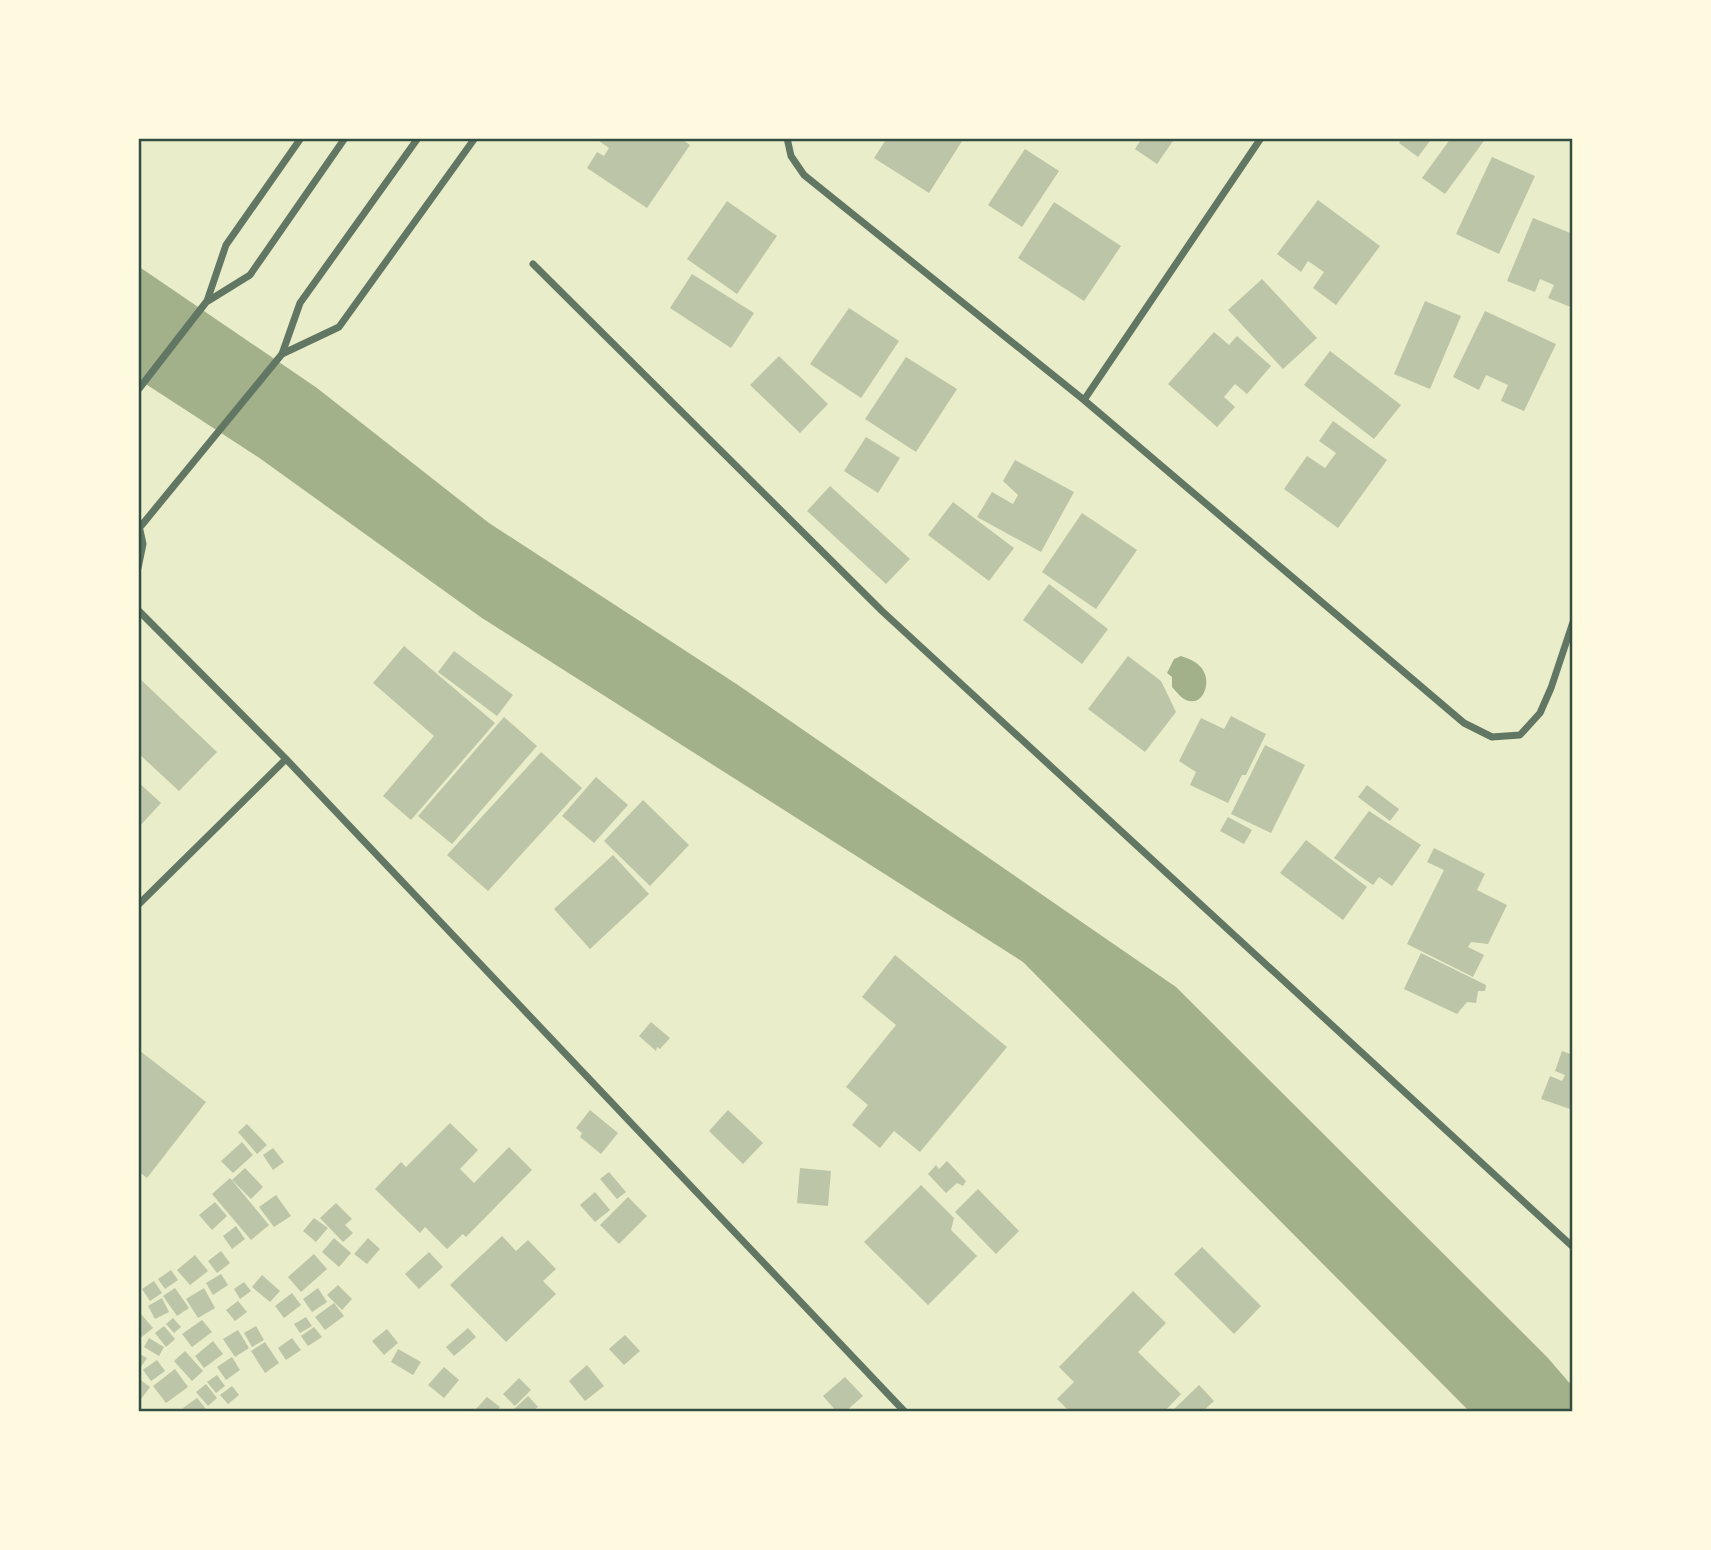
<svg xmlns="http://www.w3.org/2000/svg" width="1711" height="1550" font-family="'PT Sans',sans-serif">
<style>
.water{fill:#a3b18a}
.building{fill:#bcc5a7}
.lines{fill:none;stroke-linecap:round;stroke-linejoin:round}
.minor{stroke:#617663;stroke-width:7}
.neatline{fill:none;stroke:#344e41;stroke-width:2.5}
</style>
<rect width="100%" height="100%" fill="#e9edc9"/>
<!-- water -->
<path class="water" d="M 138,266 L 317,388 L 489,523 L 738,685 L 1176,987 L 1547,1357 L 1573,1387 L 1573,1412 L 1470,1412 L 1023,962 L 482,618 L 258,457 L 138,379 Z
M 1181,656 C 1190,659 1200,663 1204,672 C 1210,683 1204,704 1189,701 C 1182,700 1177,692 1172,687 L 1172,677 L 1167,673 L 1174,659 Z"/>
<!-- building -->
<path class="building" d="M 595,138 L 680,138 L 690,145 L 647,208 L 587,168 L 597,152 L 604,156 L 609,148 Z
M 887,138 L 964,138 L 929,193 L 874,158 Z
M 1142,138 L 1175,138 L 1157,164 L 1135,149 Z
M 1402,138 L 1432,138 L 1418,157 L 1399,143 Z
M 1451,138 L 1486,138 L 1445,194 L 1422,178 Z
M 1025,149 L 1059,171 L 1022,227 L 988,205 Z
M 1492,157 L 1535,176 L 1499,254 L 1456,234 Z
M 1318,200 L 1380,246 L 1336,305 L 1313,288 L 1324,272 L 1308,261 L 1301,272 L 1277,254 Z
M 727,201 L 777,236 L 737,294 L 687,259 Z
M 1054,202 L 1121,246 L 1084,301 L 1018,258 Z
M 1533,218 L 1573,234 L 1573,308 L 1548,298 L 1554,285 L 1540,279 L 1535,292 L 1507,281 Z
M 692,274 L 754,313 L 731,348 L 670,308 Z
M 1262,279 L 1317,338 L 1283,369 L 1228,310 Z
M 1425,301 L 1461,316 L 1430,389 L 1394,374 Z
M 849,308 L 899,341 L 861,398 L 810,364 Z
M 1485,311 L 1556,344 L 1524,411 L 1501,401 L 1508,385 L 1486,375 L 1479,390 L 1453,377 Z
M 1214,332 L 1229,345 L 1237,336 L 1271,366 L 1247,394 L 1235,384 L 1224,397 L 1235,407 L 1217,427 L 1168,384 Z
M 1330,351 L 1401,405 L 1374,439 L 1304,385 Z
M 779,356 L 828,404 L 800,433 L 750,385 Z
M 906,357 L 957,389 L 916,452 L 865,419 Z
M 1333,421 L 1387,460 L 1338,528 L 1284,489 L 1307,456 L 1325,468 L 1336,453 L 1319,441 Z
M 866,437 L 900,458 L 878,493 L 844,471 Z
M 1015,460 L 1074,492 L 1041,552 L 977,517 L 992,492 L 1013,504 L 1018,495 L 1003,481 Z
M 830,486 L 910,559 L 886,584 L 807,511 Z
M 953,502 L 1014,548 L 989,581 L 928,535 Z
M 1082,513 L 1137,550 L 1096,609 L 1042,572 Z
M 1049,584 L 1108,629 L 1082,664 L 1023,620 Z
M 404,646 L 495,723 L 411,820 L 383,796 L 434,736 L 373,683 Z
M 454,651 L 513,695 L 497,716 L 438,672 Z
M 1128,656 L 1161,681 L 1176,712 L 1145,752 L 1088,709 Z
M 138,677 L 217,752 L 179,791 L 138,753 Z
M 1231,716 L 1266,734 L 1246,775 L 1242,775 L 1228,803 L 1190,785 L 1196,772 L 1179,761 L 1201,718 L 1224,729 Z
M 504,717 L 537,746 L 452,844 L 418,816 Z
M 1265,745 L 1305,765 L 1271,833 L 1231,814 Z
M 541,752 L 582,788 L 488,891 L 447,855 Z
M 596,777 L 628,805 L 594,843 L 562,816 Z
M 138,782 L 161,803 L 138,828 Z
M 1367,785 L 1399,809 L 1390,821 L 1358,797 Z
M 643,800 L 689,845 L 650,886 L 604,841 Z
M 1369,811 L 1421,845 L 1392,886 L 1379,877 L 1373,885 L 1334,858 Z
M 1228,817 L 1252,830 L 1244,844 L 1220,831 Z
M 1306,840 L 1367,887 L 1343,920 L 1280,873 Z
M 1434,848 L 1485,874 L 1477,890 L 1507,905 L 1488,944 L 1471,942 L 1468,947 L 1484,955 L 1473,977 L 1407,944 L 1444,870 L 1427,862 Z
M 613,855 L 649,894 L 590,949 L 554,909 Z
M 1421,953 L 1486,985 L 1485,991 L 1478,991 L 1476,1003 L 1467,1002 L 1457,1014 L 1404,989 Z
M 895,955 L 1007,1047 L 920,1152 L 894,1131 L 880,1148 L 852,1125 L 868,1105 L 846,1087 L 896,1025 L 862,997 Z
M 651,1022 L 670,1038 L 660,1049 L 657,1047 L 656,1051 L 639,1036 Z
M 140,1051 L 206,1102 L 147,1178 L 138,1171 L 138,1053 Z
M 1562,1051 L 1573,1055 L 1573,1110 L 1541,1099 L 1550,1076 L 1562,1081 L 1565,1075 L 1555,1071 Z
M 590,1110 L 618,1133 L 601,1154 L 580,1137 L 582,1133 L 576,1128 Z
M 728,1110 L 763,1143 L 743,1164 L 709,1131 Z
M 450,1123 L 478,1150 L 460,1169 L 474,1183 L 509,1147 L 532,1170 L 466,1237 L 463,1234 L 447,1249 L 425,1227 L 420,1233 L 375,1189 L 401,1162 L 406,1167 Z
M 247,1124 L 267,1145 L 257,1154 L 238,1132 Z
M 242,1142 L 253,1155 L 233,1173 L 221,1161 Z
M 273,1148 L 284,1162 L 273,1170 L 263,1155 Z
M 947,1161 L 966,1181 L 963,1186 L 957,1183 L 946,1193 L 928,1174 L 936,1165 L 939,1169 Z
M 245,1168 L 263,1187 L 251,1199 L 232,1180 Z
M 800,1168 L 831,1171 L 828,1206 L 797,1203 Z
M 609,1172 L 626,1192 L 617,1199 L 600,1179 Z
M 230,1178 L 269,1225 L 251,1240 L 212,1194 Z
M 921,1185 L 954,1218 L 951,1230 L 977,1256 L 928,1305 L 864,1242 Z
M 978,1189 L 1019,1231 L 996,1254 L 955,1212 Z
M 595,1192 L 610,1210 L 595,1222 L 580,1205 Z
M 276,1195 L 291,1216 L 274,1227 L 259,1207 Z
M 628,1197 L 647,1216 L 619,1244 L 600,1225 Z
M 215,1202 L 227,1216 L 212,1230 L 199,1215 Z
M 336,1203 L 352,1219 L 345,1225 L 353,1233 L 343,1242 L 320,1218 Z
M 314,1218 L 328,1228 L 316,1242 L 303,1231 Z
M 236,1226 L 245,1239 L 232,1249 L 223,1236 Z
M 502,1236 L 516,1251 L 528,1240 L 556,1269 L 543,1281 L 556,1294 L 506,1342 L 450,1285 Z
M 334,1238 L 351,1253 L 339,1267 L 322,1252 Z
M 368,1238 L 380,1249 L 367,1264 L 354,1254 Z
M 1202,1247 L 1261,1306 L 1234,1334 L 1174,1274 Z
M 221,1251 L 230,1263 L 217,1273 L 208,1261 Z
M 429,1252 L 443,1267 L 419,1289 L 405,1274 Z
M 314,1254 L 327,1269 L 301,1292 L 288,1277 Z
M 195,1255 L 208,1271 L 190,1285 L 177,1270 Z
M 171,1270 L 178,1280 L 165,1289 L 158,1279 Z
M 221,1274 L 228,1285 L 213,1295 L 206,1283 Z
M 262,1275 L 280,1291 L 270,1302 L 252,1287 Z
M 154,1281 L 162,1293 L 150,1301 L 142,1289 Z
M 244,1282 L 251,1291 L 240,1299 L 234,1289 Z
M 338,1285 L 352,1299 L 342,1310 L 327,1295 Z
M 175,1288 L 189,1308 L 177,1316 L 163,1296 Z
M 204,1288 L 215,1308 L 198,1318 L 186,1299 Z
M 318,1288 L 327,1302 L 312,1312 L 303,1299 Z
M 1133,1291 L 1166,1323 L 1138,1352 L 1181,1394 L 1164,1412 L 1112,1412 L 1109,1409 L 1107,1412 L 1070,1412 L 1057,1399 L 1074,1382 L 1059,1367 Z
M 292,1293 L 301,1305 L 284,1318 L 275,1306 Z
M 162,1298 L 169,1312 L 155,1319 L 148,1306 Z
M 238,1301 L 247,1312 L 235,1321 L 226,1310 Z
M 334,1303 L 344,1316 L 325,1330 L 315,1317 Z
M 141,1314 L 153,1328 L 138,1340 L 138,1317 Z
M 306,1317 L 312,1326 L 300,1333 L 294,1324 Z
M 173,1318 L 181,1327 L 174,1333 L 166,1324 Z
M 202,1320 L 212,1332 L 192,1347 L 182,1334 Z
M 164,1326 L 175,1339 L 166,1347 L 155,1333 Z
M 256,1326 L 264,1340 L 252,1347 L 244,1333 Z
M 314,1327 L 322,1337 L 308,1346 L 301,1336 Z
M 468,1328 L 476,1337 L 454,1356 L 446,1347 Z
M 387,1329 L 398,1343 L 384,1355 L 372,1341 Z
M 238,1330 L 249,1348 L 235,1357 L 223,1339 Z
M 625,1335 L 640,1351 L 624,1365 L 609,1349 Z
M 149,1338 L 164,1347 L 159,1356 L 144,1347 Z
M 292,1338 L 301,1350 L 286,1360 L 278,1348 Z
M 213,1341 L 223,1354 L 204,1368 L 195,1356 Z
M 265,1342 L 279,1363 L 265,1373 L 251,1351 Z
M 398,1349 L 421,1362 L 413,1375 L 391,1362 Z
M 185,1351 L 203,1371 L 192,1381 L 174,1361 Z
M 138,1353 L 147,1358 L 138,1371 Z
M 232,1357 L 240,1370 L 226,1380 L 217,1367 Z
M 157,1360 L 165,1371 L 151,1381 L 143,1370 Z
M 587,1365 L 604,1386 L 585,1401 L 569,1381 Z
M 444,1367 L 459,1380 L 444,1398 L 428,1385 Z
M 175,1369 L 188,1387 L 166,1403 L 153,1386 Z
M 217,1375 L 225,1386 L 216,1393 L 207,1382 Z
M 845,1377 L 863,1396 L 845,1412 L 837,1412 L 823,1396 Z
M 138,1378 L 150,1387 L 141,1399 L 138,1396 Z
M 519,1378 L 531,1390 L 515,1406 L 503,1394 Z
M 206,1384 L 217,1398 L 208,1406 L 196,1392 Z
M 1199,1385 L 1214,1401 L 1202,1412 L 1171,1412 Z
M 232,1386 L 239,1395 L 228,1404 L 220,1395 Z
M 528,1396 L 538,1407 L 532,1412 L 511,1412 Z
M 487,1397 L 500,1407 L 496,1412 L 479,1412 L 476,1409 Z
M 197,1398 L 206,1409 L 202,1412 L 186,1412 L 183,1408 Z"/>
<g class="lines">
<!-- minor -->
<path class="minor" d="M 787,138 L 791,156 L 804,175 L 1084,400 L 1464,723 L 1492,737 L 1520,735 L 1540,713 L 1551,688 L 1573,622
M 533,264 L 882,611 L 1573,1247
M 208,301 L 250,275 L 345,138
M 282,354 L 339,327 L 475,138
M 138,390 L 207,301 L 226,245 L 301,138
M 1084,400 L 1261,138
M 138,521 L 143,544 L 138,568
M 141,526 L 282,354 L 300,303 L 418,138
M 138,610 L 286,759 L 905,1412
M 138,905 L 286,759"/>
</g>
<!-- border -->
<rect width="1711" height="1550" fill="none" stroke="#fefae0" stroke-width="280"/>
<rect x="140" y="140" width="1431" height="1270" class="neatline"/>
</svg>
